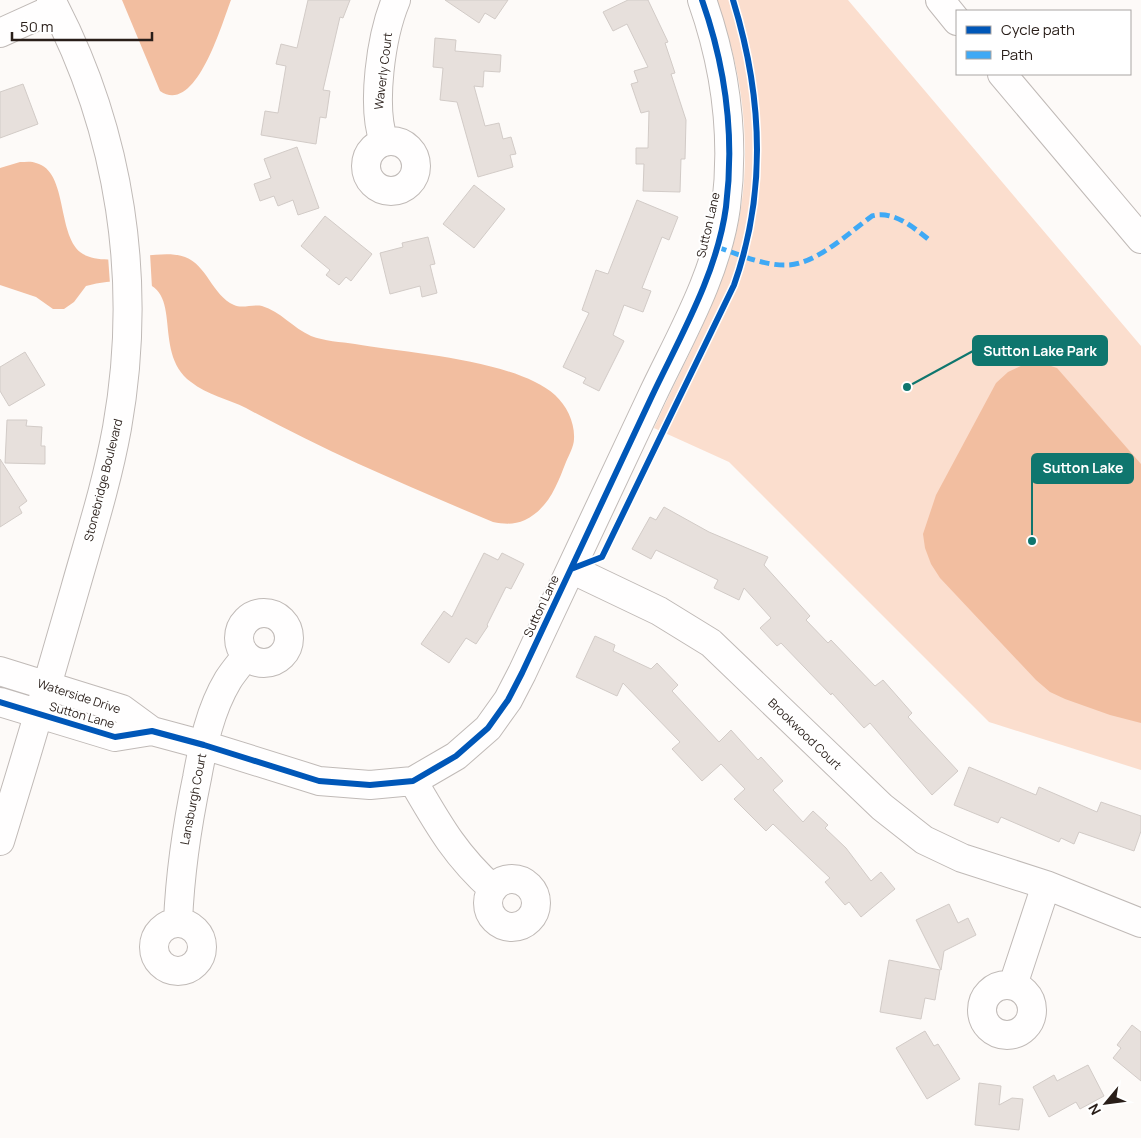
<svg xmlns="http://www.w3.org/2000/svg" width="1141" height="1138" font-family="Manrope,sans-serif">
<style>
.green{fill:#fbdece}
.water{fill:#f2bea0}
.pier{fill:#fdfaf8}
.building{fill:#e7e0dc;stroke:#d2cbc7}
.lines{fill:none;stroke-linecap:round;stroke-linejoin:round}
.minor-casing{stroke:#c0bab7;stroke-width:30}
.minor{stroke:#fffefe;stroke-width:28}
.quiet{stroke:#3fa9f5;stroke-width:5;stroke-dasharray:10 5;stroke-linecap:butt}
.cycleway-casing{stroke:#fff;stroke-width:9}
.cycleway{stroke:#0057b8;stroke-width:6}
.labels{text-anchor:middle;dominant-baseline:central;stroke-width:4;stroke-linejoin:round;paint-order:stroke}
.street-label{font-size:12px;fill:#291e19;stroke:#fff}
.leader{fill:none;stroke:#0f766e;stroke-width:2}
.callout-dot{fill:#0f766e;stroke:#fff;stroke-width:2}
.callout{fill:#0f766e;stroke:#0f766e;stroke-width:2}
.callout-label{font-size:14px;text-anchor:middle;font-weight:bold;fill:#fff}
</style>
<rect width="100%" height="100%" fill="#fdfaf8"/>
<!-- green -->
<path class="green" d="M 716,0 L 848,0 L 1141,346 L 1141,770 L 989,722 L 729,462 L 654,428 C 676,379 703,330 722,279 C 757,190 750,88 716,0 Z"/>
<!-- water -->
<path class="water" d="M 122,0 L 231,0 C 222,23 196,116 160,91 Z
M 20,162 C 25,162 32,161 36,163 C 69,171 56,238 83,254 C 108,269 158,247 185,257 C 207,265 212,295 234,305 C 242,309 253,304 262,306 C 280,311 293,328 311,336 C 324,341 341,342 355,344 C 408,353 516,360 555,395 C 567,406 575,423 574,439 C 574,446 569,455 566,462 C 557,485 549,508 525,520 C 514,525 504,524 493,522 C 409,487 325,451 246,408 C 228,399 207,395 191,382 C 148,350 191,278 127,281 C 113,281 100,282 86,286 L 74,302 L 64,309 L 53,309 L 36,297 L 0,285 L 0,168 Z
M 1027,363 L 1042,363 L 1057,368 L 1141,464 L 1141,723 L 1110,715 L 1065,699 L 1050,692 L 1036,680 L 940,578 L 931,564 L 925,548 L 923,534 L 936,495 L 996,383 L 1008,372 Z"/>
<!-- pier -->
<path class="pier" d="M 150,253 L 152,288 L 141,283 L 110,284 L 108,256 Z"/>
<!-- building -->
<path class="building" d="M 308,0 L 350,0 L 343,18 L 340,17 L 323,90 L 330,91 L 326,118 L 320,117 L 316,144 L 261,135 L 265,111 L 278,113 L 286,66 L 276,64 L 281,44 L 297,48 Z
M 445,0 L 508,0 L 495,19 L 485,13 L 479,23 Z
M 628,0 L 648,0 L 668,42 L 665,43 L 675,73 L 671,74 L 686,120 L 685,159 L 681,159 L 680,192 L 643,191 L 644,164 L 636,164 L 636,148 L 648,148 L 649,111 L 641,113 L 631,84 L 638,82 L 634,71 L 648,67 L 627,24 L 613,31 L 603,12 Z
M 435,38 L 456,40 L 455,51 L 501,55 L 500,72 L 484,71 L 483,87 L 474,86 L 485,126 L 499,123 L 503,139 L 511,137 L 516,154 L 510,155 L 513,167 L 478,177 L 457,102 L 440,100 L 443,68 L 433,67 Z
M 23,84 L 38,124 L 0,138 L 0,92 Z
M 297,147 L 319,208 L 298,215 L 293,200 L 278,206 L 274,196 L 260,201 L 254,184 L 271,178 L 264,159 Z
M 474,185 L 505,209 L 474,248 L 443,224 Z
M 637,200 L 678,217 L 669,240 L 662,237 L 642,288 L 651,291 L 643,312 L 624,305 L 613,335 L 624,341 L 599,391 L 583,383 L 586,378 L 563,367 L 589,313 L 582,310 L 596,270 L 608,274 Z
M 325,216 L 372,254 L 351,281 L 346,277 L 339,285 L 326,275 L 330,270 L 301,246 Z
M 428,237 L 435,264 L 430,265 L 437,293 L 422,297 L 420,286 L 390,294 L 380,253 L 403,247 L 402,243 Z
M 25,352 L 45,385 L 9,406 L 0,391 L 0,367 Z
M 7,420 L 27,420 L 26,426 L 42,427 L 41,446 L 45,446 L 45,464 L 5,463 Z
M 0,459 L 27,501 L 19,507 L 22,513 L 0,527 Z
M 664,507 L 709,532 L 768,557 L 764,565 L 810,616 L 806,620 L 828,643 L 831,640 L 875,686 L 883,680 L 912,713 L 908,717 L 958,771 L 932,795 L 870,723 L 864,728 L 832,693 L 831,695 L 781,643 L 777,646 L 760,628 L 771,618 L 744,588 L 739,600 L 714,588 L 718,580 L 656,550 L 651,559 L 632,549 L 650,517 L 656,520 Z
M 484,553 L 498,560 L 502,553 L 524,564 L 511,589 L 506,587 L 487,625 L 488,626 L 476,644 L 466,638 L 449,663 L 421,644 L 444,611 L 452,617 Z
M 595,636 L 615,645 L 613,651 L 651,669 L 657,663 L 678,685 L 672,691 L 719,742 L 731,730 L 758,760 L 761,757 L 783,781 L 773,790 L 803,822 L 813,811 L 828,825 L 825,828 L 846,848 L 871,881 L 881,872 L 895,889 L 861,917 L 849,902 L 845,905 L 825,882 L 830,878 L 773,824 L 766,831 L 734,799 L 745,789 L 721,764 L 702,781 L 672,749 L 680,742 L 623,683 L 617,696 L 576,677 Z
M 969,767 L 1036,795 L 1039,787 L 1097,812 L 1101,802 L 1141,816 L 1141,831 L 1134,851 L 1079,832 L 1074,844 L 1061,838 L 1059,842 L 1001,817 L 998,823 L 954,805 Z
M 949,904 L 958,923 L 968,918 L 976,935 L 944,951 L 941,970 L 916,920 Z
M 889,960 L 940,970 L 935,1000 L 925,998 L 921,1019 L 880,1012 Z
M 1132,1025 L 1141,1032 L 1141,1081 L 1113,1058 L 1121,1048 L 1117,1045 Z
M 925,1031 L 934,1046 L 938,1044 L 960,1079 L 927,1099 L 896,1048 Z
M 1088,1065 L 1104,1096 L 1080,1109 L 1076,1102 L 1049,1117 L 1033,1087 L 1054,1075 L 1057,1081 Z
M 979,1083 L 1001,1086 L 999,1105 L 1012,1098 L 1023,1099 L 1019,1130 L 975,1125 Z"/>
<g class="lines">
<!-- minor casing -->
<g class="minor-casing">
<path id="minor" d="M 940,0 L 957,21
M 0,33 L 55,8
M 1002,74 L 1141,239
M366 166a25 25 0 1 1 50 0a25 25 0 1 1-50 0Z
M 384,142 C 371,106 381,36 396,0
M 571,569 L 659,611 L 711,643 L 882,807 L 924,840 L 962,858 L 1046,885 L 1141,923
M239 638a25 25 0 1 1 50 0a25 25 0 1 1-50 0Z
M 0,671 L 122,709 L 152,731
M 0,702 L 115,737 L 152,731 L 204,745 L 319,781 L 370,785 L 413,781 L 456,756 L 488,728 L 508,700 L 522,673 C 565,581 608,489 652,396 C 680,337 717,274 726,207 C 735,135 726,68 702,0
M 413,781 C 438,824 455,855 493,889
M 0,841 C 26,757 51,673 75,589 C 90,536 107,483 117,428 C 143,282 121,132 51,0
M488 903a24 24 0 1 1 48 0a24 24 0 1 1-48 0Z
M 178,922 C 180,873 187,826 197,778 C 203,745 210,710 228,680 C 233,672 240,664 246,656
M154 947a24 24 0 1 1 48 0a24 24 0 1 1-48 0Z
M982 1010a25 25 0 1 1 50 0a25 25 0 1 1-50 0Z
M 1013,985 L 1046,885"/>
</g>
<!-- minor -->
<use href="#minor" class="minor"/>
<!-- quiet -->
<path class="quiet" d="M 717,247 C 738,254 764,266 787,265 C 815,265 850,232 872,216 C 893,210 913,227 928,239"/>
<!-- cycleway casing -->
<g class="cycleway-casing">
<path id="cycleway" d="M 571,569 L 602,557 L 734,285 C 767,192 762,94 733,0
M 0,702 L 115,737 L 152,731 L 204,745 L 319,781 L 370,785 L 413,781 L 456,756 L 488,728 L 508,700 L 522,673 C 565,581 608,489 652,396 C 680,337 717,274 726,207 C 735,135 726,68 702,0"/>
</g>
<!-- cycleway -->
<use href="#cycleway" class="cycleway"/>
</g>
<g class="labels">
<!-- street labels -->
<g class="street-label">
<text transform="translate(383 71) rotate(-83)">Waverly Court</text>
<text transform="translate(708 225) rotate(-77)">Sutton Lane</text>
<text transform="translate(103 480) rotate(-76)">Stonebridge Boulevard</text>
<text transform="translate(541 606) rotate(-65)">Sutton Lane</text>
<text transform="translate(79 696) rotate(18)">Waterside Drive</text>
<text transform="translate(82 715) rotate(16)">Sutton Lane</text>
<text transform="translate(805 734) rotate(44)">Brookwood Court</text>
<text transform="translate(193 799) rotate(-79)">Lansburgh Court</text>
</g>
</g>
<!-- callouts -->
<path class="leader" d="M907 387L973 351M1032 541L1032 468"/>
<g class="callout-dot">
<circle cx="907" cy="387" r="5"/>
<circle cx="1032" cy="541" r="5"/>
</g>
<g class="callout">
<rect x="973" y="336" width="134" height="29" rx="5"/>
<rect x="1032" y="454" width="101" height="29" rx="5"/>
</g>
<g class="callout-label">
<text x="1040" y="356">Sutton Lake Park</text>
<text x="1083" y="473">Sutton Lake</text>
</g>
<!-- legend -->
<rect x="956" y="10" width="175" height="65" fill="#ffffff" stroke="#a9a5a3"/>
<rect x="966" y="26" width="25" height="8" fill="#0057b8" stroke="#a9a5a3"/>
<text x="1001" y="35" font-size="15" fill="#291e19">Cycle path</text>
<rect x="966" y="51" width="25" height="8" fill="#3fa9f5" stroke="#a9a5a3"/>
<text x="1001" y="60" font-size="15" fill="#291e19">Path</text>
<!-- north arrow -->
<g transform="translate(1106 1103) rotate(241)" stroke="#ffffff" stroke-width="4" paint-order="stroke">
<path d="M0-4L9 19L0 12L-9 19Z" fill="#291e19"/>
<text y="-8" font-size="14" font-weight="bold" text-anchor="middle" fill="#291e19">N</text>
</g>
<!-- scale -->
<path d="M12 32v8h140v-8" fill="none" stroke="#291e19" stroke-width="2.5"/>
<text x="20" y="32" font-size="15" fill="#291e19" stroke="#ffffff" stroke-width="4" paint-order="stroke">50 m</text>
</svg>
